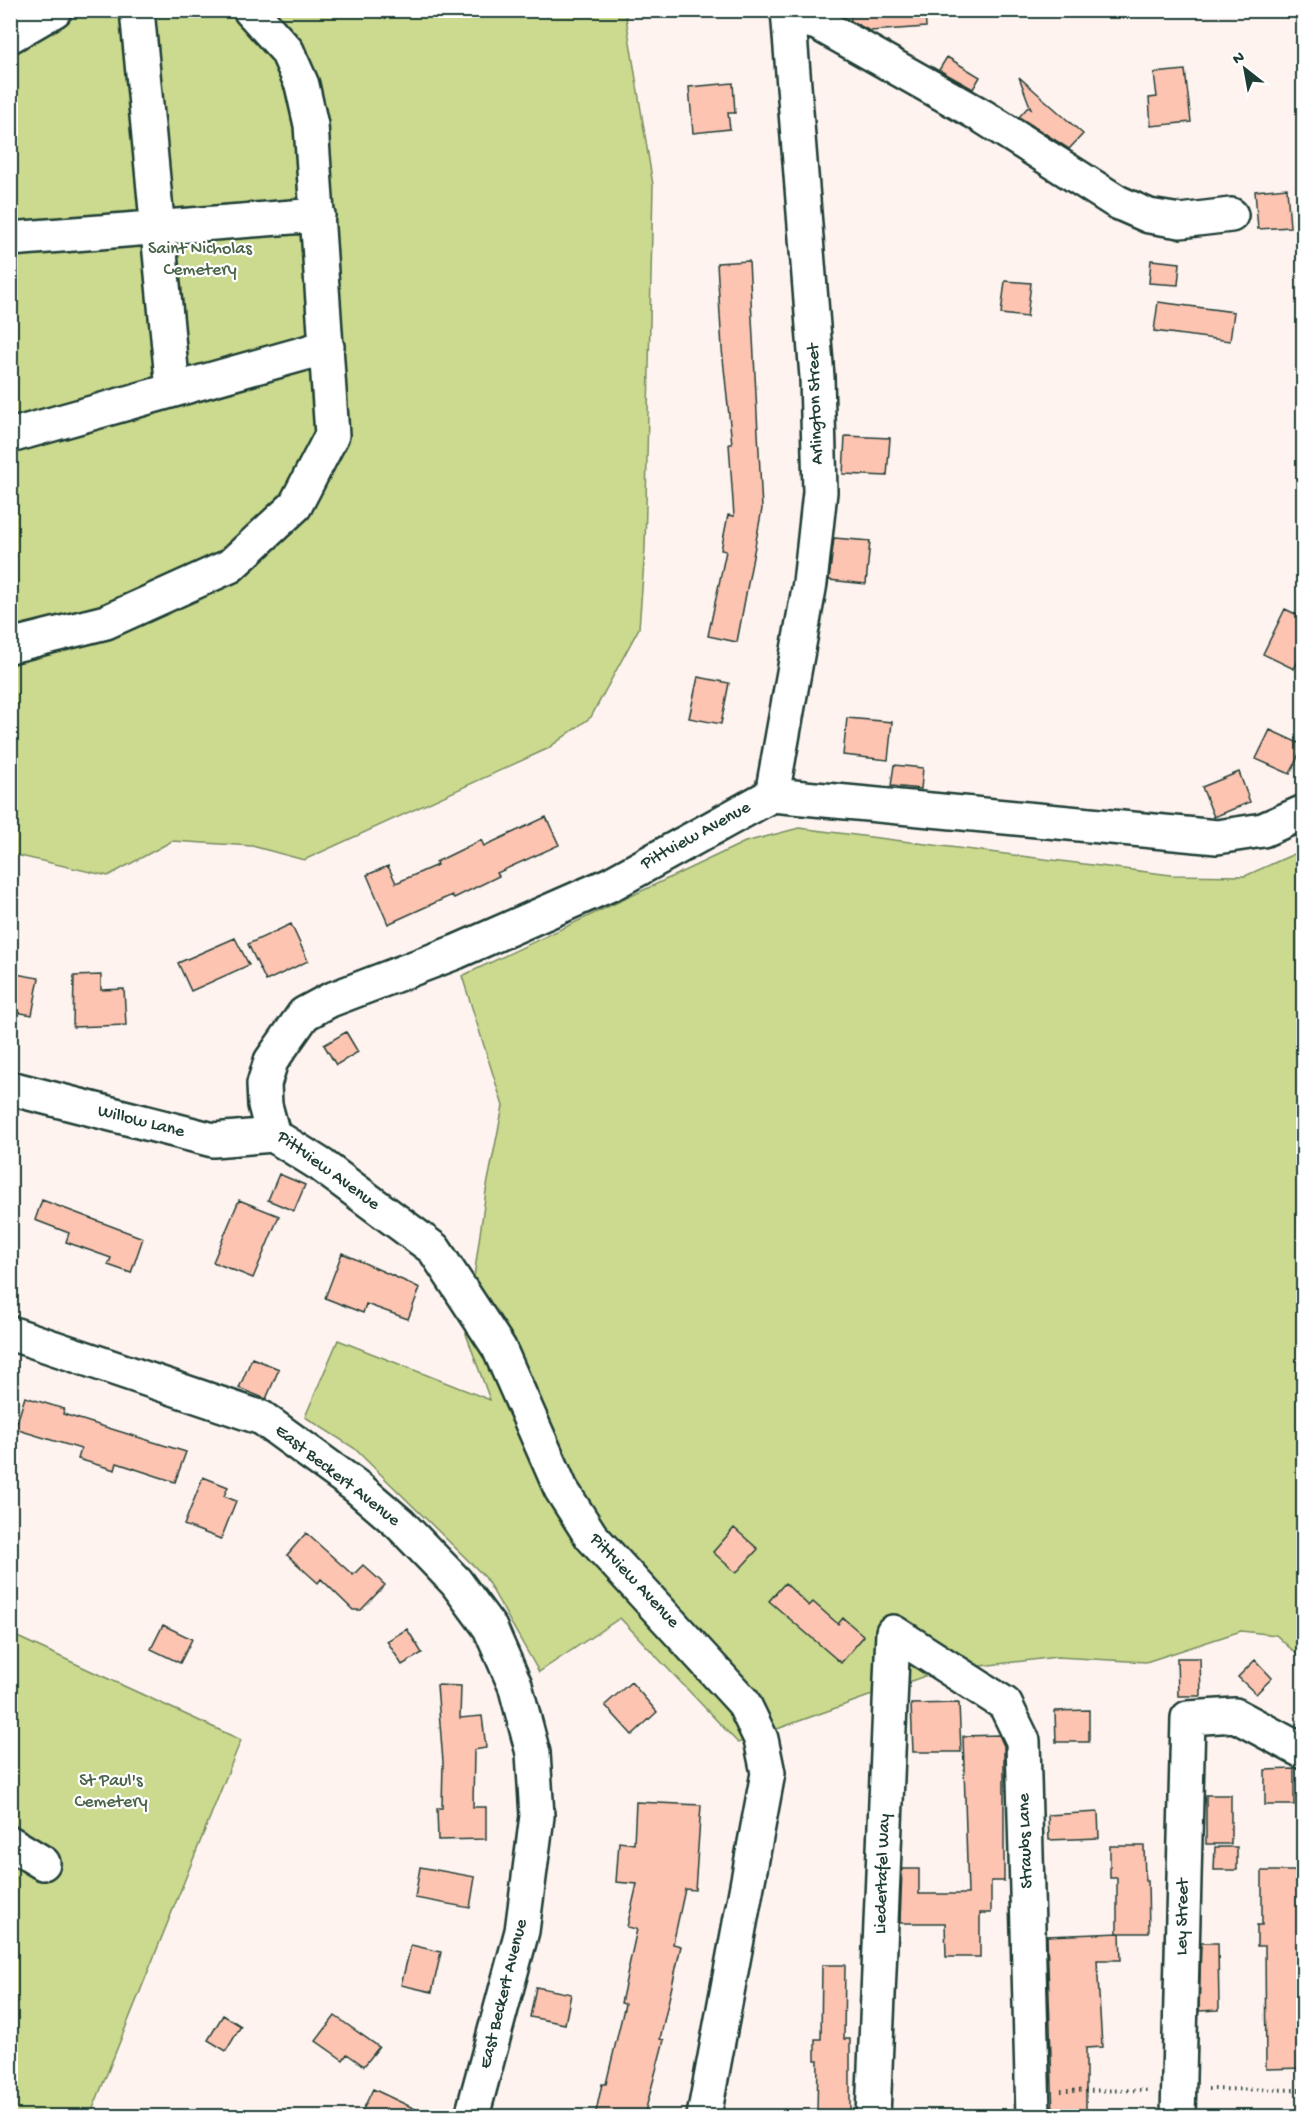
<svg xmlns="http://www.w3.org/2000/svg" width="1314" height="2127" font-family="'Gochi Hand',sans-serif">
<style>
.green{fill:#cbda8e;stroke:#758c61;stroke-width:1.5}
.building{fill:#fdc4b2;stroke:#1f3d34;stroke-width:1.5}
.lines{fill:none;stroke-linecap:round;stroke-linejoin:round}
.minor-casing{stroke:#1f3d34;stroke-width:38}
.path{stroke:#1f3d34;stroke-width:4;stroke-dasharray:1.5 4.5;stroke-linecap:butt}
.minor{stroke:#fff;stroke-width:33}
.labels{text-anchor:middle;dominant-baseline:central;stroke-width:4.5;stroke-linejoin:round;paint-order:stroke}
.park-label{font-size:18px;fill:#4a644a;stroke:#fff}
.street-label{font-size:18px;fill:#1f3d34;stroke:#fff}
</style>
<rect width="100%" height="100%" fill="#fff3f0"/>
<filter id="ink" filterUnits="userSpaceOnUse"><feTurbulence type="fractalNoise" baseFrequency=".0167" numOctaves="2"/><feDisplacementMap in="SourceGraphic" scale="12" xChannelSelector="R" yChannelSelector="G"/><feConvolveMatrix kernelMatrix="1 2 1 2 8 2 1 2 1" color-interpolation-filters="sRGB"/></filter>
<g filter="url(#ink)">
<!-- green -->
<path class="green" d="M 10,11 L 625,11 L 653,185 L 645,549 L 639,628 L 591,717 L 547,749 L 304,860 L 252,846 L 172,841 L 108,876 L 11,854 Z
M 799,828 L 1171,875 L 1245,876 L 1303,850 L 1303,1660 L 1276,1635 L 1241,1631 L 1146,1662 L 1057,1657 L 939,1671 L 738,1743 L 620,1618 L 539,1672 L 485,1577 L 354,1448 L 305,1417 L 338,1340 L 490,1400 L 466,1334 L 486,1191 L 503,1106 L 462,976 L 745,842 Z
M 11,1634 L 241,1740 L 90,2116 L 11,2116 Z"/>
<!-- building -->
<path class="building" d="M 850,10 L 925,10 L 926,27 L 870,31 L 851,21 Z
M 947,57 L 980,77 L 973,89 L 939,70 Z
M 1185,70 L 1191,122 L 1151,126 L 1149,98 L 1157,97 L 1154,73 Z
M 1019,77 L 1083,134 L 1069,149 L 1019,117 L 1028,107 L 1031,109 Z
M 733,83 L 735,113 L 728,113 L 730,129 L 693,133 L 689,87 Z
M 1287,188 L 1290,227 L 1258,229 L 1255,191 Z
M 1151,260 L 1180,263 L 1178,285 L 1149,283 Z
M 749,261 L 762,509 L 737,642 L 708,636 L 726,551 L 721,550 L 728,515 L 734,516 L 729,444 L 732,444 L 722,349 L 717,263 Z
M 1005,281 L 1031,283 L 1027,317 L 1001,314 Z
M 1158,302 L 1234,312 L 1230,341 L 1154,331 Z
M 845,436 L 890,438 L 887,476 L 843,474 Z
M 834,538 L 870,541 L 866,584 L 829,580 Z
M 1285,609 L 1304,618 L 1304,649 L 1294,669 L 1263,654 Z
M 698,677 L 729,683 L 721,724 L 689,718 Z
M 847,718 L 892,722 L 888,760 L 843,755 Z
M 1270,730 L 1303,745 L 1290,774 L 1256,759 Z
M 894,765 L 923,768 L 921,789 L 891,786 Z
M 1239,772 L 1250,802 L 1214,817 L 1202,787 Z
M 546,817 L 559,845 L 497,873 L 499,876 L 454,898 L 452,895 L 388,924 L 367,875 L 388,866 L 396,883 L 437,865 L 436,862 L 481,840 L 484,846 Z
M 291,924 L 308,961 L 266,981 L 248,944 Z
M 235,938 L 249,965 L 191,991 L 178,963 Z
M 10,973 L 39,978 L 32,1015 L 10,1011 Z
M 101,975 L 101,990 L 124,989 L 126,1025 L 73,1027 L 74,976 Z
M 346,1032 L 358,1052 L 336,1065 L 324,1045 Z
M 279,1174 L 305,1185 L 294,1211 L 268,1200 Z
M 42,1200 L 143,1238 L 131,1273 L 108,1265 L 111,1258 L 66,1242 L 69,1233 L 35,1220 Z
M 239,1200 L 279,1216 L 253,1278 L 213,1262 Z
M 342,1253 L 420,1288 L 408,1319 L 366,1304 L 363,1313 L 325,1298 Z
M 252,1358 L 279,1369 L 266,1399 L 239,1388 Z
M 25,1397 L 64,1409 L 63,1414 L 186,1452 L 175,1482 L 117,1463 L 115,1470 L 78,1459 L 81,1449 L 15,1429 Z
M 203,1477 L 228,1487 L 224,1496 L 236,1501 L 221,1539 L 184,1525 Z
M 734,1528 L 758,1549 L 736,1573 L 713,1552 Z
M 306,1533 L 353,1575 L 363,1565 L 385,1585 L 361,1610 L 353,1610 L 321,1579 L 318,1583 L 287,1555 Z
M 785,1583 L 809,1606 L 813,1602 L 838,1624 L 843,1618 L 864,1636 L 841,1663 L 769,1601 Z
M 163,1625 L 192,1639 L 180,1663 L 151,1649 Z
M 407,1629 L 422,1653 L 402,1665 L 387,1641 Z
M 1177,1658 L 1200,1658 L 1201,1696 L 1178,1696 Z
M 1255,1660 L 1272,1678 L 1256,1694 L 1238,1677 Z
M 631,1682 L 657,1712 L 632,1735 L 605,1705 Z
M 437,1685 L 461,1686 L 460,1718 L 482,1716 L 486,1748 L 474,1750 L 473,1807 L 486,1807 L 486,1839 L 438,1840 L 437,1808 L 442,1808 L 443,1762 Z
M 959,1703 L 961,1752 L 913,1752 L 911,1704 Z
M 1089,1710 L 1089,1742 L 1056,1742 L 1055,1711 Z
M 999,1735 L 1004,1746 L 1004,1881 L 991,1881 L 991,1913 L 980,1913 L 980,1957 L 946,1957 L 945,1923 L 900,1923 L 902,1869 L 919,1869 L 919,1894 L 968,1894 L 963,1736 Z
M 1294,1769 L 1294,1805 L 1265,1805 L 1265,1770 Z
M 1206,1795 L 1231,1795 L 1231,1844 L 1206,1844 Z
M 636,1802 L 701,1805 L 695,1890 L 685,1889 L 673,1944 L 681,1946 L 660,2039 L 664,2040 L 644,2116 L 595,2116 L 602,2084 L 606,2084 L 625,2004 L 621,2003 L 637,1929 L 627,1927 L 637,1884 L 616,1882 L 619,1842 L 634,1844 Z
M 1098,1812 L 1099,1838 L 1049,1840 L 1048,1815 Z
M 1110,1846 L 1144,1846 L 1145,1881 L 1148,1881 L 1149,1933 L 1117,1933 L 1117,1878 L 1110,1878 Z
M 1215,1847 L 1237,1847 L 1237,1870 L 1214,1870 Z
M 420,1867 L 475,1877 L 470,1908 L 415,1898 Z
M 1262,1871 L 1303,1871 L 1303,1895 L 1298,1895 L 1299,1985 L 1303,1985 L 1303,2068 L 1266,2069 L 1265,1946 L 1257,1946 L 1257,1925 L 1262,1925 Z
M 1120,1933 L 1121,1960 L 1097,1960 L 1102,2047 L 1086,2048 L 1086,2116 L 1053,2116 L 1047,1936 Z
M 1201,1943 L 1218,1943 L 1219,2010 L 1199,2011 Z
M 411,1945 L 441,1952 L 432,1992 L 401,1985 Z
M 822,1965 L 845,1965 L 844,2039 L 850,2039 L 850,2114 L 817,2114 L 818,2060 L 815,2060 L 815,2039 L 821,2039 Z
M 536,1987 L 571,1994 L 565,2024 L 530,2017 Z
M 223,2015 L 241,2026 L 226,2051 L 208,2040 Z
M 335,2016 L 379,2047 L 364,2066 L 347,2054 L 343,2060 L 316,2041 Z
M 373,2089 L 430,2116 L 360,2116 Z"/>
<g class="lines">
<!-- minor casing -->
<g class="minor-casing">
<path id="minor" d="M 137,10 L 173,390
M 788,15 L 817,23 L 982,116 L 1117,202 L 1149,216 L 1180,221 L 1231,215
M 10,36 L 55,10
M 10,239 L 318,215
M 10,436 L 327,347
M 10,646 L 106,622 L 230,566 L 295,506 L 332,435 L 311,125 L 302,85 L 287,51 L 250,10
M 772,795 L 810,583 L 820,492 L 817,377 L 788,10
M 10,1088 L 213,1140 L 273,1135
M 10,1333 L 262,1418 L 357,1487 L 400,1524 L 456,1582 L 490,1628 L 515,1685 L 533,1753 L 537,1816 L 522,1931 L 472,2116
M 893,1632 L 1005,1704 L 1023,1741 L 1033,2116
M 10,1843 L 43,1863
M 704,2116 L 768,1773 L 761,1739 L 743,1702 L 591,1536 L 561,1489 L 499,1348 L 434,1249 L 321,1165 L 273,1135 L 265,1105 L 264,1084 L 271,1061 L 304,1014 L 330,1000 L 456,952 L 611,884 L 772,795 L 1217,837 L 1263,830 L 1304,812
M 873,2116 L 893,1632
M 1178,2116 L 1188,1718 L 1235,1715 L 1304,1752"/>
</g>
<!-- path -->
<path class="path" d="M 1208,2089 L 1304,2090
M 1061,2091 L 1150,2090"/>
<!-- minor -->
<use href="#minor" class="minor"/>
</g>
</g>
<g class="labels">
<!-- park labels -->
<g class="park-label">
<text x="200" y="249">Saint Nicholas<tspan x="200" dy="21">Cemetery</tspan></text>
<text x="111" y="1781">St Paul's<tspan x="111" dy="21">Cemetery</tspan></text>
</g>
<!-- street labels -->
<g class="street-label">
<text transform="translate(816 404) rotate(-92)">Arlington Street</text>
<text transform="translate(696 836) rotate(-29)">Pittview Avenue</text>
<text transform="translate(141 1122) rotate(14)">Willow Lane</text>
<text transform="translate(328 1171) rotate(36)">Pittview Avenue</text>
<text transform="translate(337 1476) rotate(38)">East Beckert Avenue</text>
<text transform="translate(634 1581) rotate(47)">Pittview Avenue</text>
<text transform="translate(1026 1841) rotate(-92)">Straubs Lane</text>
<text transform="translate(883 1874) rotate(-88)">Liedertafel Way</text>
<text transform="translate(1183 1917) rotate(-89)">Ley Street</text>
<text transform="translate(504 1994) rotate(-76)">East Beckert Avenue</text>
</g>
</g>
<!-- margin -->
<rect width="1314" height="2127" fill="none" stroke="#fff" stroke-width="36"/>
<rect x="18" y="18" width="1278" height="2091" fill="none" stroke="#1f3d34" stroke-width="2" filter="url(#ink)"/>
<!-- north arrow -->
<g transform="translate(1245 69) rotate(329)" stroke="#ffffff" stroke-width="4.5" paint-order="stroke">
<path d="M0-4.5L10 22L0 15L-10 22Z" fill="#1f3d34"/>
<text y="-9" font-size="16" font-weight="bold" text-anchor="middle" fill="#1f3d34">N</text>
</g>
</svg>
